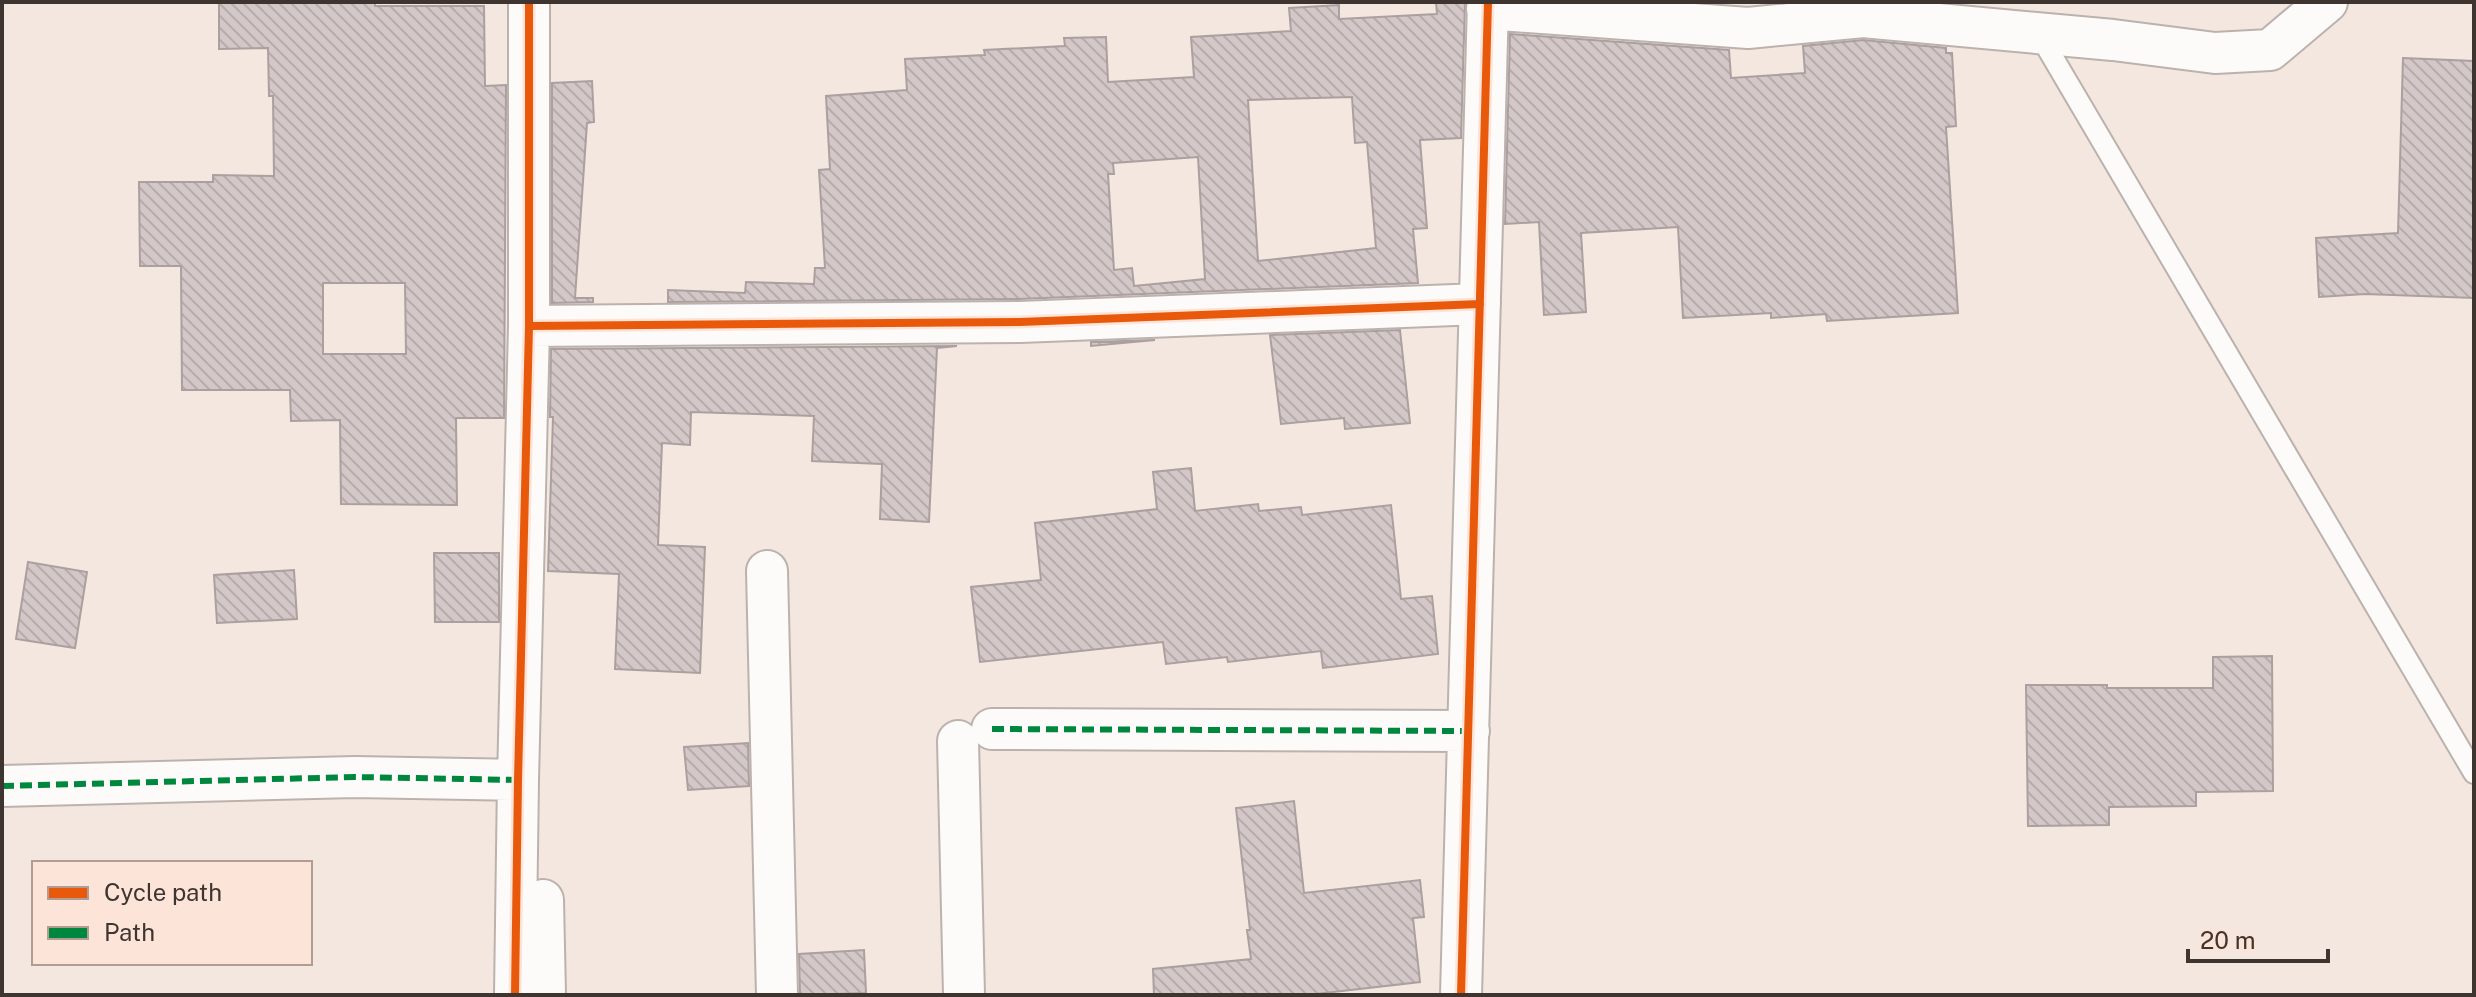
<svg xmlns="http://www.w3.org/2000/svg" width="2476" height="997" font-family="'Public Sans',sans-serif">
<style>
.building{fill:url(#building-back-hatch);stroke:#aba09f;stroke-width:2;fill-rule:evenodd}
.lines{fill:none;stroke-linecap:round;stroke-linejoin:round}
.lane-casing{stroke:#bcb2ad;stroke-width:24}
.street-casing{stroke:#bcb2ad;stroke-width:44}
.lane{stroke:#fdfbfa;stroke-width:20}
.street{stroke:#fdfbfa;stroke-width:40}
.quiet{stroke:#00873e;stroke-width:6;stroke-dasharray:12 6;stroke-linecap:butt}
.cycleway-casing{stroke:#fce4d8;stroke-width:13}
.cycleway{stroke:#e8590c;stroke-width:8}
</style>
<defs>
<pattern id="building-back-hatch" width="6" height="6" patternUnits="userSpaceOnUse" patternTransform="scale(2)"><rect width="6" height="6" fill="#d3c8c7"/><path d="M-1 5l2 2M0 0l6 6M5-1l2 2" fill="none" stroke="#b6acab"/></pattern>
</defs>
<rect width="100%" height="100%" fill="#f4e7e0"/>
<!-- building -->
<path class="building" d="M 219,2 L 375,2 L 375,6 L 484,6 L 485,86 L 506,85 L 504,418 L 456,418 L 457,505 L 341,504 L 340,420 L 291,421 L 290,390 L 182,390 L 181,266 L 140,266 L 139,182 L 213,182 L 213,175 L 274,176 L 273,96 L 269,96 L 268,48 L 219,49 ZM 323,283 L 405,283 L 406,354 L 323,354 Z
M 1436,2 L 1465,2 L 1461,138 L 1420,140 L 1427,228 L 1413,229 L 1418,283 L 1019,299 L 668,302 L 668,290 L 745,293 L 746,282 L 814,284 L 815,268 L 825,268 L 819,170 L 830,169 L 826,96 L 907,90 L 905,59 L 985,55 L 984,50 L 1065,46 L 1064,38 L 1106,37 L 1108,82 L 1194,77 L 1191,37 L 1291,31 L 1289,8 L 1339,5 L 1339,19 L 1437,14 ZM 1352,97 L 1355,143 L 1367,142 L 1376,248 L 1258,261 L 1248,100 ZM 1198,157 L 1205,279 L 1134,286 L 1132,268 L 1114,270 L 1108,174 L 1114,174 L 1113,163 Z
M 1510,34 L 1729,50 L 1731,78 L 1805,73 L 1803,46 L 1863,40 L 1946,48 L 1946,53 L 1952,53 L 1956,126 L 1946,127 L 1958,313 L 1827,321 L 1826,314 L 1771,318 L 1771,313 L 1683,318 L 1678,227 L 1581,233 L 1586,312 L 1544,315 L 1539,222 L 1505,224 Z
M 2403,58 L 2474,61 L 2474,298 L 2365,294 L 2319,297 L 2316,238 L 2398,233 Z
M 592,81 L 594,122 L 587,123 L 575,298 L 593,298 L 593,302 L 552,303 L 552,83 Z
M 1400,330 L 1410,423 L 1345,429 L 1344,418 L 1281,424 L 1270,335 Z
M 1155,340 L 1091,346 L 1091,342 Z
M 957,346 L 937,348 L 929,522 L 880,519 L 882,464 L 812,461 L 814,416 L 691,412 L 690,445 L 662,443 L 658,545 L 705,547 L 700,673 L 615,669 L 619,574 L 548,571 L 553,417 L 550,417 L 551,349 Z
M 1191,468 L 1195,511 L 1258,504 L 1259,511 L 1301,507 L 1302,515 L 1391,505 L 1401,599 L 1432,596 L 1438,654 L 1323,668 L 1321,651 L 1228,662 L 1227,657 L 1166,664 L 1163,642 L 980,662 L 971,587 L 1041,580 L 1035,523 L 1157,509 L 1153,472 Z
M 434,553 L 499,553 L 499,622 L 435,622 Z
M 28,562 L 87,572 L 75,648 L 16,639 Z
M 294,570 L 297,619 L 217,623 L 214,575 Z
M 2272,656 L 2273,791 L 2196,792 L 2196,806 L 2109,807 L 2109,825 L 2028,826 L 2026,685 L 2107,685 L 2107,688 L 2213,688 L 2213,657 Z
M 748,743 L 749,786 L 688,790 L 684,747 Z
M 1294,801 L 1304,893 L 1420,880 L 1424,917 L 1413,918 L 1420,982 L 1307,995 L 1154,995 L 1153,969 L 1251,959 L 1247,930 L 1250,930 L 1236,808 Z
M 864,950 L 866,993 L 800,995 L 799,954 Z"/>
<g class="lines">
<!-- lane casing -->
<g class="lane-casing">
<path id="lane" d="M 2039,34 L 2474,773"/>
</g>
<!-- street casing -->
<g class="street-casing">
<path id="street" d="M 1487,9 L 1748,28 L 1863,17 L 2113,40 L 2215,53 L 2270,50 L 2327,2
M 529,326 L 1020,322 L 1480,304
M 767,571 L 777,995
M 992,729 L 1469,731
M 958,741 L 964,995
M 2,786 L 355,777 L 518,780
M 543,900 L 545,995
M 515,995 L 518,780 L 529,326 L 529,2
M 1461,995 L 1488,2"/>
</g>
<!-- lane -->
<use href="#lane" class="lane"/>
<!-- street -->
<use href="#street" class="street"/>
<!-- quiet -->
<path class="quiet" d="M 992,729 L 1469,731
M 2,786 L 355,777 L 518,780"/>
<!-- cycleway casing -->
<g class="cycleway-casing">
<path id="cycleway" d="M 529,326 L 1020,322 L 1480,304
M 515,995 L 518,780 L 529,326 L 529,2
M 1461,995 L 1488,2"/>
</g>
<!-- cycleway -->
<use href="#cycleway" class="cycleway"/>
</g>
<!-- border -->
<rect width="2476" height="997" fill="none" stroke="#3e3530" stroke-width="8"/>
<!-- legend -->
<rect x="32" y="861" width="280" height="104" fill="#fce4d8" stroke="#b09e95" stroke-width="2"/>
<rect x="48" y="887" width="40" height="12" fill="#e8590c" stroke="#b09e95" stroke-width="2"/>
<text x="104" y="901" font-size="24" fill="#3e3530">Cycle path</text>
<rect x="48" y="927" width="40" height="12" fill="#00873e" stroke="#b09e95" stroke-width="2"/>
<text x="104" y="941" font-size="24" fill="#3e3530">Path</text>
<!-- scale -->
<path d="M2188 949v12h140v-12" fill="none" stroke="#3e3530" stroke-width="4"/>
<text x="2200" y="949" font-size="24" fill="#3e3530" stroke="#fce4d8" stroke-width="6" paint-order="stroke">20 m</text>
</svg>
